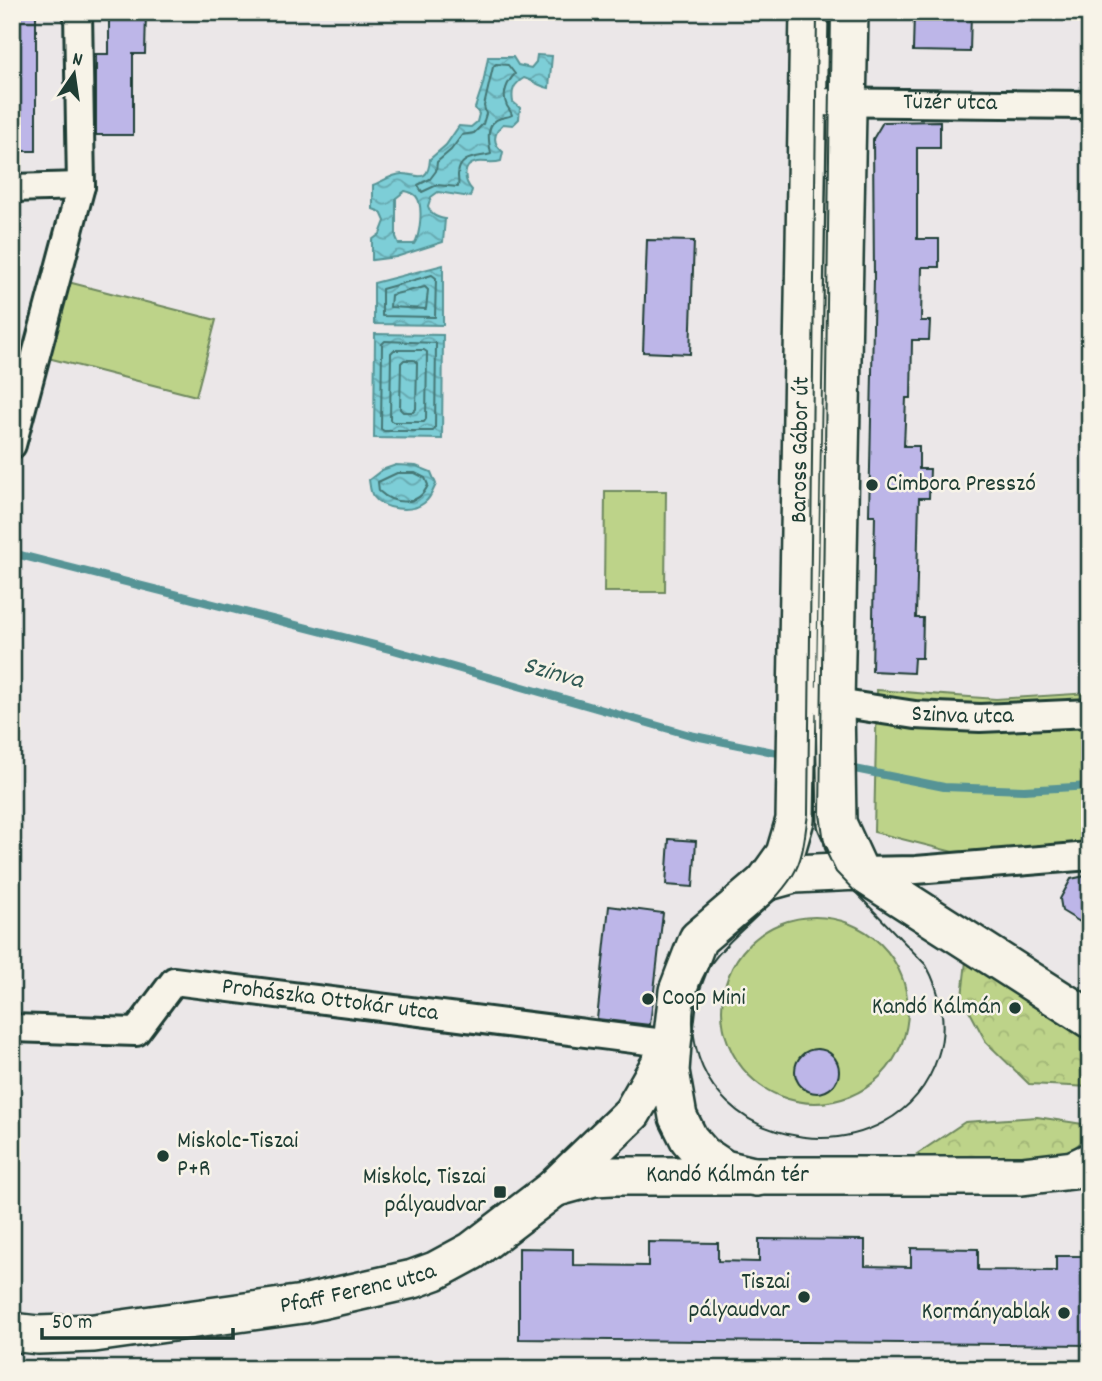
<svg xmlns="http://www.w3.org/2000/svg" width="1102" height="1381" font-family="Dekko,sans-serif">
<style>
.green{fill:#bdd389;stroke:#6e885e;stroke-width:2}
.forest{fill:url(#forest-crowns);stroke:#6e885e;stroke-width:2}
.water{fill:url(#water-waves);stroke:#579496;stroke-width:2;fill-rule:evenodd}
.lines{fill:none;stroke-linecap:round;stroke-linejoin:round}
.shore{stroke:#457775;stroke-width:2}
.stream{stroke:#579496;stroke-width:8}
.building{fill:#bdb6e8;stroke:#1f3d34;stroke-width:2}
.street-casing{stroke:#1f3d34;stroke-width:32}
.secondary-casing{stroke:#1f3d34;stroke-width:42}
.street{stroke:#f7f3e8;stroke-width:26}
.secondary{stroke:#f7f3e8;stroke-width:37}
.tram{stroke:#1f3d34;stroke-width:2}
.poi-dot{fill:#1f3d34;stroke:#f7f3e8;stroke-width:2.5}
.labels{text-anchor:middle;dominant-baseline:central;stroke-width:5;stroke-linejoin:round;paint-order:stroke}
.street-label{font-size:24px;fill:#1f3d34;stroke:#f7f3e8}
.poi-label{font-size:24px;fill:#1f3d34;stroke:#f7f3e8;text-anchor:end}
.water-label{font-size:26px;font-style:italic;fill:#325a55;stroke:#f7f3e8}
</style>
<defs>
<pattern id="forest-crowns" width="20" height="18" patternUnits="userSpaceOnUse" patternTransform="scale(1.75)"><rect width="20" height="18" fill="#bdd389"/><path d="M2 6a3 3 0 1 1 6 0M12 15a3 3 0 1 1 6 0" fill="none" stroke="#a2b677"/></pattern>
<pattern id="water-waves" width="16" height="10" patternUnits="userSpaceOnUse" patternTransform="scale(1.75)"><rect width="16" height="10" fill="#7dced7"/><path d="M0 5q4-4 8 0t8 0" fill="none" stroke="#66a8af"/></pattern>
</defs>
<rect width="100%" height="100%" fill="#ebe7e8"/>
<filter id="ink" filterUnits="userSpaceOnUse"><feTurbulence type="fractalNoise" baseFrequency=".0143" numOctaves="2"/><feDisplacementMap in="SourceGraphic" scale="14" xChannelSelector="R" yChannelSelector="G"/><feConvolveMatrix kernelMatrix="1 2 1 2 8 2 1 2 1" color-interpolation-filters="sRGB"/></filter>
<g filter="url(#ink)">
<!-- green -->
<path class="green" d="M 68,282 L 216,320 L 196,396 L 48,358 Z
M 605,491 L 666,491 L 665,592 L 604,592 Z
M 877,690 L 996,699 L 1090,693 L 1090,844 L 953,852 L 874,832 Z
M722 1010a93 93 0 1 1 186 0a93 93 0 1 1-186 0Z"/>
<!-- forest -->
<path class="forest" d="M 967,952 L 1079,1028 L 1090,1043 L 1090,1087 L 1029,1084 L 986,1042 L 962,997 Z
M 1037,1117 L 1090,1125 L 1090,1135 L 1069,1152 L 1027,1159 L 922,1157 L 917,1154 L 965,1122 Z"/>
<!-- water -->
<path class="water" d="M 537,55 L 552,56 L 549,88 C 539,86 534,81 524,78 C 514,84 511,90 513,102 L 520,108 L 519,119 L 513,125 L 503,124 C 493,134 492,143 503,152 L 501,161 C 492,164 486,161 477,162 C 461,165 464,181 472,190 L 470,197 L 438,192 L 431,197 L 428,206 C 431,215 435,217 445,219 L 443,242 L 396,257 L 372,260 L 372,240 L 380,234 L 385,221 L 381,212 L 373,209 L 373,185 C 381,182 393,174 402,174 C 417,174 428,185 430,159 L 446,145 L 459,126 L 471,127 L 477,122 L 479,114 L 475,108 L 483,84 L 488,57 L 513,57 L 518,65 L 531,68 L 536,62 ZM 405,191 C 410,192 413,193 416,196 C 424,205 420,236 414,244 L 399,244 L 396,237 L 396,198 Z
M 443,265 L 443,325 L 374,324 L 374,283 Z
M 375,334 L 443,335 L 442,439 L 374,438 Z
M 396,465 L 416,466 L 431,472 L 436,484 C 433,491 430,499 424,503 C 411,513 383,510 373,496 C 370,492 370,485 369,480 L 382,470 Z"/>
<g class="lines">
<!-- shore -->
<path class="shore" d="M 496,64 L 508,65 L 515,74 C 508,81 501,94 507,106 C 509,109 511,112 512,115 C 509,117 505,117 501,118 C 484,123 489,142 491,154 C 478,158 459,155 458,175 C 458,179 459,183 458,187 L 437,185 L 422,192 L 418,185 L 430,179 L 436,171 L 437,162 L 451,150 L 462,135 L 474,133 L 483,124 L 486,114 L 484,106 L 493,67 Z
M 432,275 L 436,278 L 435,317 L 382,316 L 382,289 Z
M 425,287 L 428,290 L 426,309 L 390,307 L 391,295 Z
M 385,341 L 436,343 L 435,428 L 433,431 L 384,431 L 381,429 L 382,344 Z
M 394,350 L 424,350 L 427,352 L 426,419 L 424,422 L 393,422 L 390,420 L 391,353 Z
M 404,360 L 414,360 L 417,363 L 416,409 L 413,412 L 403,412 L 400,409 L 401,363 Z
M 397,473 L 415,473 L 425,478 L 428,485 C 419,506 395,506 379,491 L 378,482 Z"/>
<!-- stream -->
<path class="stream" d="M 12,553 L 390,649 L 690,735 L 788,755
M 845,767 L 944,787 L 1024,790 L 1090,786"/>
</g>
<!-- building -->
<path class="building" d="M 12,12 L 36,12 L 36,151 L 12,151 Z
M 109,12 L 146,12 L 145,54 L 133,54 L 133,135 L 96,135 L 96,54 L 109,54 Z
M 914,12 L 971,12 L 970,52 L 913,51 Z
M 940,121 L 940,148 L 917,148 L 917,239 L 939,239 L 939,267 L 922,267 L 921,321 L 930,321 L 929,340 L 912,340 L 911,398 L 906,398 L 904,446 L 919,446 L 919,469 L 930,469 L 929,498 L 919,498 L 916,618 L 923,618 L 922,658 L 914,658 L 913,673 L 872,671 L 875,515 L 869,515 L 874,278 L 873,139 L 883,122 Z
M 647,240 L 694,241 L 690,354 L 643,352 Z
M 669,839 L 696,841 L 693,887 L 666,885 Z
M 1090,875 L 1090,928 L 1062,911 L 1060,899 L 1071,879 Z
M 609,906 L 663,913 L 650,1025 L 597,1019 Z
M795 1071a22 22 0 1 1 44 0a22 22 0 1 1-44 0Z
M 759,1239 L 865,1240 L 865,1266 L 911,1267 L 911,1248 L 978,1249 L 978,1270 L 1056,1271 L 1056,1256 L 1090,1256 L 1090,1345 L 519,1339 L 519,1248 L 573,1249 L 573,1265 L 648,1266 L 648,1242 L 718,1243 L 718,1261 L 759,1262 Z"/>
<g class="lines">
<!-- street casing -->
<g class="street-casing">
<g id="street">
<path id="s1" d="M 808,102 L 1090,105"/>
<path d="M 12,188 L 81,186"/>
<path d="M 12,445 L 81,186 L 78,12"/>
<path id="s2" d="M 798,697 L 915,715 L 980,718 L 1090,713"/>
<path d="M 859,871 L 916,870 L 1090,856"/>
<path id="s3" d="M 12,1028 L 136,1032 L 174,981 L 672,1044"/>
</g>
</g>
<!-- secondary casing -->
<g class="secondary-casing">
<g id="secondary">
<path d="M 849,12 L 835,703 L 837,823 L 859,871"/>
<path d="M 765,882 L 794,874 L 859,871 L 1090,1019"/>
<path id="s4" d="M 757,1177 L 724,1169 L 703,1155 L 689,1139 L 678,1117 L 670,1071 L 672,1044 L 678,991 L 698,939 L 765,882 L 785,854 L 795,820 L 809,12"/>
<path id="s5" d="M 554,1188 L 594,1177 L 612,1176 L 1022,1176 L 1073,1170 L 1090,1162"/>
<path id="s6" d="M 12,1332 L 38,1335 L 94,1333 L 303,1304 L 413,1279 L 435,1271 L 472,1251 L 553,1189 L 632,1113 L 671,1045"/>
</g>
</g>
<!-- street -->
<use href="#street" class="street"/>
<!-- secondary -->
<use href="#secondary" class="secondary"/>
<!-- tram -->
<path class="tram" d="M 817,12 L 808,814 C 805,834 804,857 793,875 C 759,929 691,950 693,1024 C 698,1157 898,1181 938,1056 C 948,1026 941,992 926,965 L 836,872 L 825,849 L 820,814 L 831,12"/>
</g>
</g>
<!-- markers -->
<g class="poi-dot">
<circle cx="872" cy="485" r="7"/>
<circle cx="648" cy="999" r="7"/>
<circle cx="1015" cy="1008" r="7"/>
<circle cx="163" cy="1156" r="7"/>
<rect x="493" y="1185" width="14" height="14" rx="3.5"/>
<circle cx="804" cy="1297" r="7"/>
<circle cx="1064" cy="1313" r="7"/>
</g>
<g class="labels">
<!-- street labels -->
<g class="street-label">
<text stroke="none"><textPath href="#s1" startOffset="142">Tüzér utca</textPath></text>
<text stroke="none"><textPath href="#s4" startOffset="816">Baross Gábor út</textPath></text>
<text stroke="none"><textPath href="#s2" startOffset="166">Szinva utca</textPath></text>
<text stroke="none"><textPath href="#s3" startOffset="345">Prohászka Ottokár utca</textPath></text>
<text stroke="none"><textPath href="#s5" startOffset="175">Kandó Kálmán tér</textPath></text>
<text stroke="none"><textPath href="#s6" startOffset="350">Pfaff Ferenc utca</textPath></text>
</g>
<!-- poi labels -->
<g class="poi-label">
<text x="886" y="485" text-anchor="start">Cimbora Presszó</text>
<text x="662" y="999" text-anchor="start">Coop Mini</text>
<text x="1001" y="1008">Kandó Kálmán</text>
<text x="177" y="1142" text-anchor="start">Miskolc-Tiszai<tspan x="177" dy="28">P+R</tspan></text>
<text x="486" y="1178">Miskolc, Tiszai<tspan x="486" dy="28">pályaudvar</tspan></text>
<text x="790" y="1283">Tiszai<tspan x="790" dy="28">pályaudvar</tspan></text>
<text x="1050" y="1313">Kormányablak</text>
</g>
<!-- water labels -->
<g class="water-label">
<text transform="translate(553 674) rotate(16)">Szinva</text>
</g>
</g>
<!-- margin -->
<rect width="1102" height="1381" fill="none" stroke="#f7f3e8" stroke-width="42"/>
<rect x="21" y="21" width="1060" height="1339" fill="none" stroke="#1f3d34" stroke-width="2.5" filter="url(#ink)"/>
<!-- north arrow -->
<g transform="translate(74 74) rotate(13)" stroke="#f7f3e8" stroke-width="5" paint-order="stroke">
<path d="M0-5L12 26L0 18L-12 26Z" fill="#1f3d34"/>
<text y="-10" font-size="19" font-weight="bold" text-anchor="middle" fill="#1f3d34">N</text>
</g>
<!-- scale -->
<path d="M42 1328v10h191v-10" fill="none" stroke="#1f3d34" stroke-width="3.5"/>
<text x="52" y="1328" font-size="21" fill="#1f3d34" stroke="#f7f3e8" stroke-width="5" paint-order="stroke">50 m</text>
</svg>
